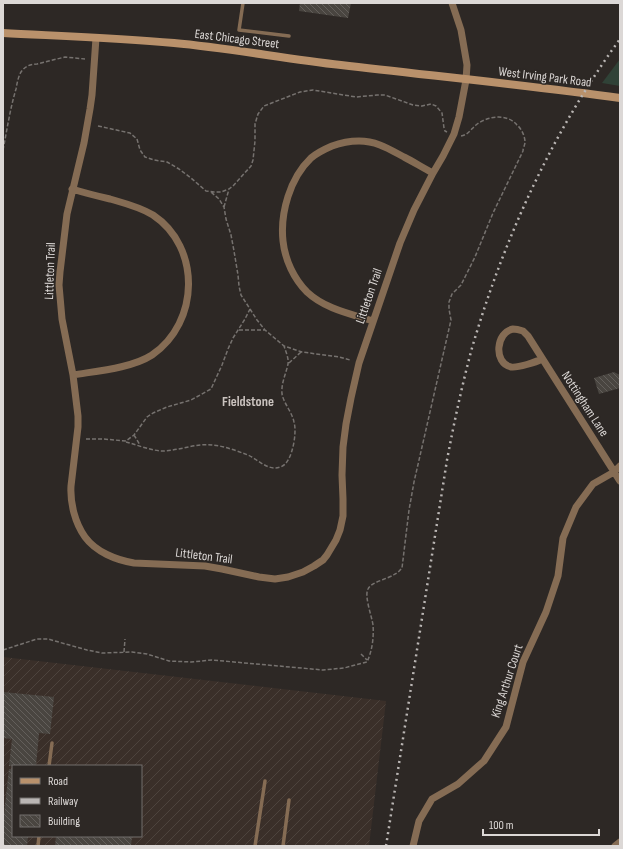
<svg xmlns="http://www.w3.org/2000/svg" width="623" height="849" font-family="'Sofia Sans Condensed',sans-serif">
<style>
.industrial{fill:url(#industrial-furrows);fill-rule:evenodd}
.green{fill:#304237}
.building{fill:url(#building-back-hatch)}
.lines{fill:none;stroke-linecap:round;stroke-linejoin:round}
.path{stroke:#76726f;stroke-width:1.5;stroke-dasharray:4 2;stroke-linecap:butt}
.service{stroke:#856c54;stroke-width:3.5}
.minor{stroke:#856c54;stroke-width:7}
.secondary{stroke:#b9916b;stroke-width:8}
.rail{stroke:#bab6b4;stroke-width:2.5;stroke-dasharray:2 4;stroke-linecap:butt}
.labels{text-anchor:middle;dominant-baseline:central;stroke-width:3;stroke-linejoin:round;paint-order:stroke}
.street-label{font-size:13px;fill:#dcd8d6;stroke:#2d2825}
.neighbourhood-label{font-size:14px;font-weight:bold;fill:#c9c2be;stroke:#2d2825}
</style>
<defs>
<pattern id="industrial-furrows" width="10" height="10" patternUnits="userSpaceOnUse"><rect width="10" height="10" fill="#3a2f29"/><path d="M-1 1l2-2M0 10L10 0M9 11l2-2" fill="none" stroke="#4d433d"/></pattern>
<pattern id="building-back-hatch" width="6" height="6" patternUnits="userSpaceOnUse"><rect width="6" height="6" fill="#494540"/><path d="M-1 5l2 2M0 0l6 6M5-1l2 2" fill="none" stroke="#635f5b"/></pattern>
</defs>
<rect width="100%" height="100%" fill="#2d2825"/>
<!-- industrial -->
<path class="industrial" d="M 3,657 L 386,701 L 369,846 L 3,846 ZM 13,766 L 141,766 L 141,836 L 13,836 Z"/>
<!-- green -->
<path class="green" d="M 620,59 L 620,86 L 602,83 Z"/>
<!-- building -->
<path class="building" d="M 300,3 L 351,3 L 348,18 L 299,11 Z
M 614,372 L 620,375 L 620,388 L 599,394 L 594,378 Z
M 3,692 L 54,697 L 50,734 L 39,733 L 36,766 L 9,766 L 12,739 L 3,738 Z
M 9,769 L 13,769 L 13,836 L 28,836 L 27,846 L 3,846 L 3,823 Z
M 56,836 L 132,836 L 131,846 L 55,846 Z"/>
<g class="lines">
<!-- path -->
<path class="path" d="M 98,126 L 130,133 L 137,139 L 140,150 L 145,157 L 154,160 L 167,162 L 179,169 L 191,178 L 206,191 L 214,192 L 221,192 L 229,189 L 233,186 L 251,166 L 253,160 L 255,141 L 255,124 L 258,114 L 264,106 L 300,92 L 313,90 L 356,97 L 377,95 L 385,95 L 413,105 L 422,106 L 431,104 L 436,106 L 442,113 L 444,128 L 445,131 L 447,132
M 3,150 C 7,130 10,109 16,89 C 17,84 18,77 21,72 C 25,66 31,64 37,64 L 65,57 L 85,59
M 224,207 L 229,189
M 250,309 L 257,320 L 265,330 L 284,346 L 302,352 L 339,357 L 350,360
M 239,330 L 265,330
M 289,363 L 301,352
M 134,435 L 140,445
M 86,439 L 103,439 L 126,441 L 134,435 L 147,417 L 153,413 L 167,407 L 191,400 L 211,389 L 222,365 L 228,349 L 233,338 L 245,319 L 250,309 L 241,295 L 239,286 L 238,275 L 234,251 L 231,235 L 226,219 L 224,207 L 219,199 L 211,192
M 126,442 C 138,445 151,451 164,451 C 181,450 197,443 213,445 C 224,446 237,451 248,455 C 257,459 265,468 275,468 C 279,468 284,466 286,463 C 293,455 297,432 294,422 C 292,412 284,404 282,394 C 281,383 286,374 288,364 C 289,359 286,352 284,346
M 3,650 L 37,639 L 48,639 L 87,650 L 102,653 L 132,652 L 147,654 L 169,661 L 191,662 L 212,660 L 323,670 L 344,668 L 367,662 C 372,651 374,638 373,625 C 372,617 364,596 368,589 C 371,582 388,579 395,574 C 398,573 400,570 402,568 L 409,510 L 414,482 L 451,320 L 449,309 L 449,302 L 452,294 L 461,285 L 475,257 L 493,213 L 523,151 C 523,148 525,145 525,142 C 525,136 521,128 517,125 C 507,113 487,116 476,125 C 471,129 468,135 461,136
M 124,652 L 125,639
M 361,654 L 367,660"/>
<!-- service -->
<path class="service" d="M 243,3 L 239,30 L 289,36
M 49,766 L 52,743
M 38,846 L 39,836
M 255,846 L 265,781
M 283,846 L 289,800"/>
<!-- minor -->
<path class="minor" d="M 96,38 L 92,95 L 90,109 L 84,143 L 67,214 L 60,272 L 59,285 L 62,319 L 73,375 L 78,416 L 78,427 L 71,486 C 70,503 75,523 85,537 C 96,552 116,560 134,563 L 205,566 L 222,569 L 259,577 L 275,579 L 288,577 L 303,572 L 314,566 L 323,560 L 327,555 L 336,540 L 340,530 L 343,516 L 343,499 L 342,475 L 343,447 L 346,424 L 351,398 L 359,363 L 400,243 L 414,210 L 433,173 L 443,156 L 454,134 L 459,117 L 466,80 L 467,65 L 461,30 L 452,3
M 72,189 C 85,193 97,196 110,199 C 124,203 140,207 153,215 C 201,247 200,322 152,355 C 132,368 97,371 73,375
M 373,321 C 351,314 325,309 307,292 C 294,279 285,260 283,241 C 280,213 290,178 311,158 C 317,153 325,149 332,146 C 340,143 350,141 359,141 C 377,141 389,149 404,157 C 414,162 423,168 433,173
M 542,359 C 536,362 518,368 511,367 C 493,363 496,332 513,329 C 516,329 520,330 523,331 L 528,336 L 620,481
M 413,846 L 419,821 L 432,799 L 458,784 L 484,761 L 506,727 L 523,662 L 546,612 L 558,576 L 563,538 L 576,507 L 593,484 L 614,472 L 620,466
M 615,846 L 620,842"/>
<!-- secondary -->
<path class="secondary" d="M 3,33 C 60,36 117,38 174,43 C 230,48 285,59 341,65 C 434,76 527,85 620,98"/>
<!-- rail -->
<path class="rail" d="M 386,846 L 447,460 C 454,423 462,385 472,348 C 504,238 553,131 620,39"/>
</g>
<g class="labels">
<!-- street labels -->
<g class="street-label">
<text transform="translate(237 39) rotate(7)">East Chicago Street</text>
<text transform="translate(545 77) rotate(7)">West Irving Park Road</text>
<text transform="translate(50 271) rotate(-88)">Littleton Trail</text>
<text transform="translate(369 296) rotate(-71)">Littleton Trail</text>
<text transform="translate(585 404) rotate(57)">Nottingham Lane</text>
<text transform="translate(204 556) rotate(7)">Littleton Trail</text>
<text transform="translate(507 681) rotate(-72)">King Arthur Court</text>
</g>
<!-- neighbourhood labels -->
<g class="neighbourhood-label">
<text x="248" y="401">Fieldstone</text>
</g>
</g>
<!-- border -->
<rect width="623" height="849" fill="none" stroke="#dcd8d6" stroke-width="8"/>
<!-- legend -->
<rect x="12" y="765" width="130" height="72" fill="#2d2825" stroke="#736e6c"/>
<rect x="20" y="778" width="20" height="6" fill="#b9916b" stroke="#736e6c"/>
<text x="48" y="785" font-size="12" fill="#dcd8d6">Road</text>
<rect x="20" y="798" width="20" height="6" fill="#bab6b4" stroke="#736e6c"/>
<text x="48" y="805" font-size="12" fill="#dcd8d6">Railway</text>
<rect x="20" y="815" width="20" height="12" fill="url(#building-back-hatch)" stroke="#736e6c"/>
<text x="48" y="825" font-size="12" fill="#dcd8d6">Building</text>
<!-- scale -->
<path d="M483 829v6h116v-6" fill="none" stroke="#dcd8d6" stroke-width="2"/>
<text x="489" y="829" font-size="12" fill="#dcd8d6" stroke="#2d2825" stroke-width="3" paint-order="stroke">100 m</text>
</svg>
